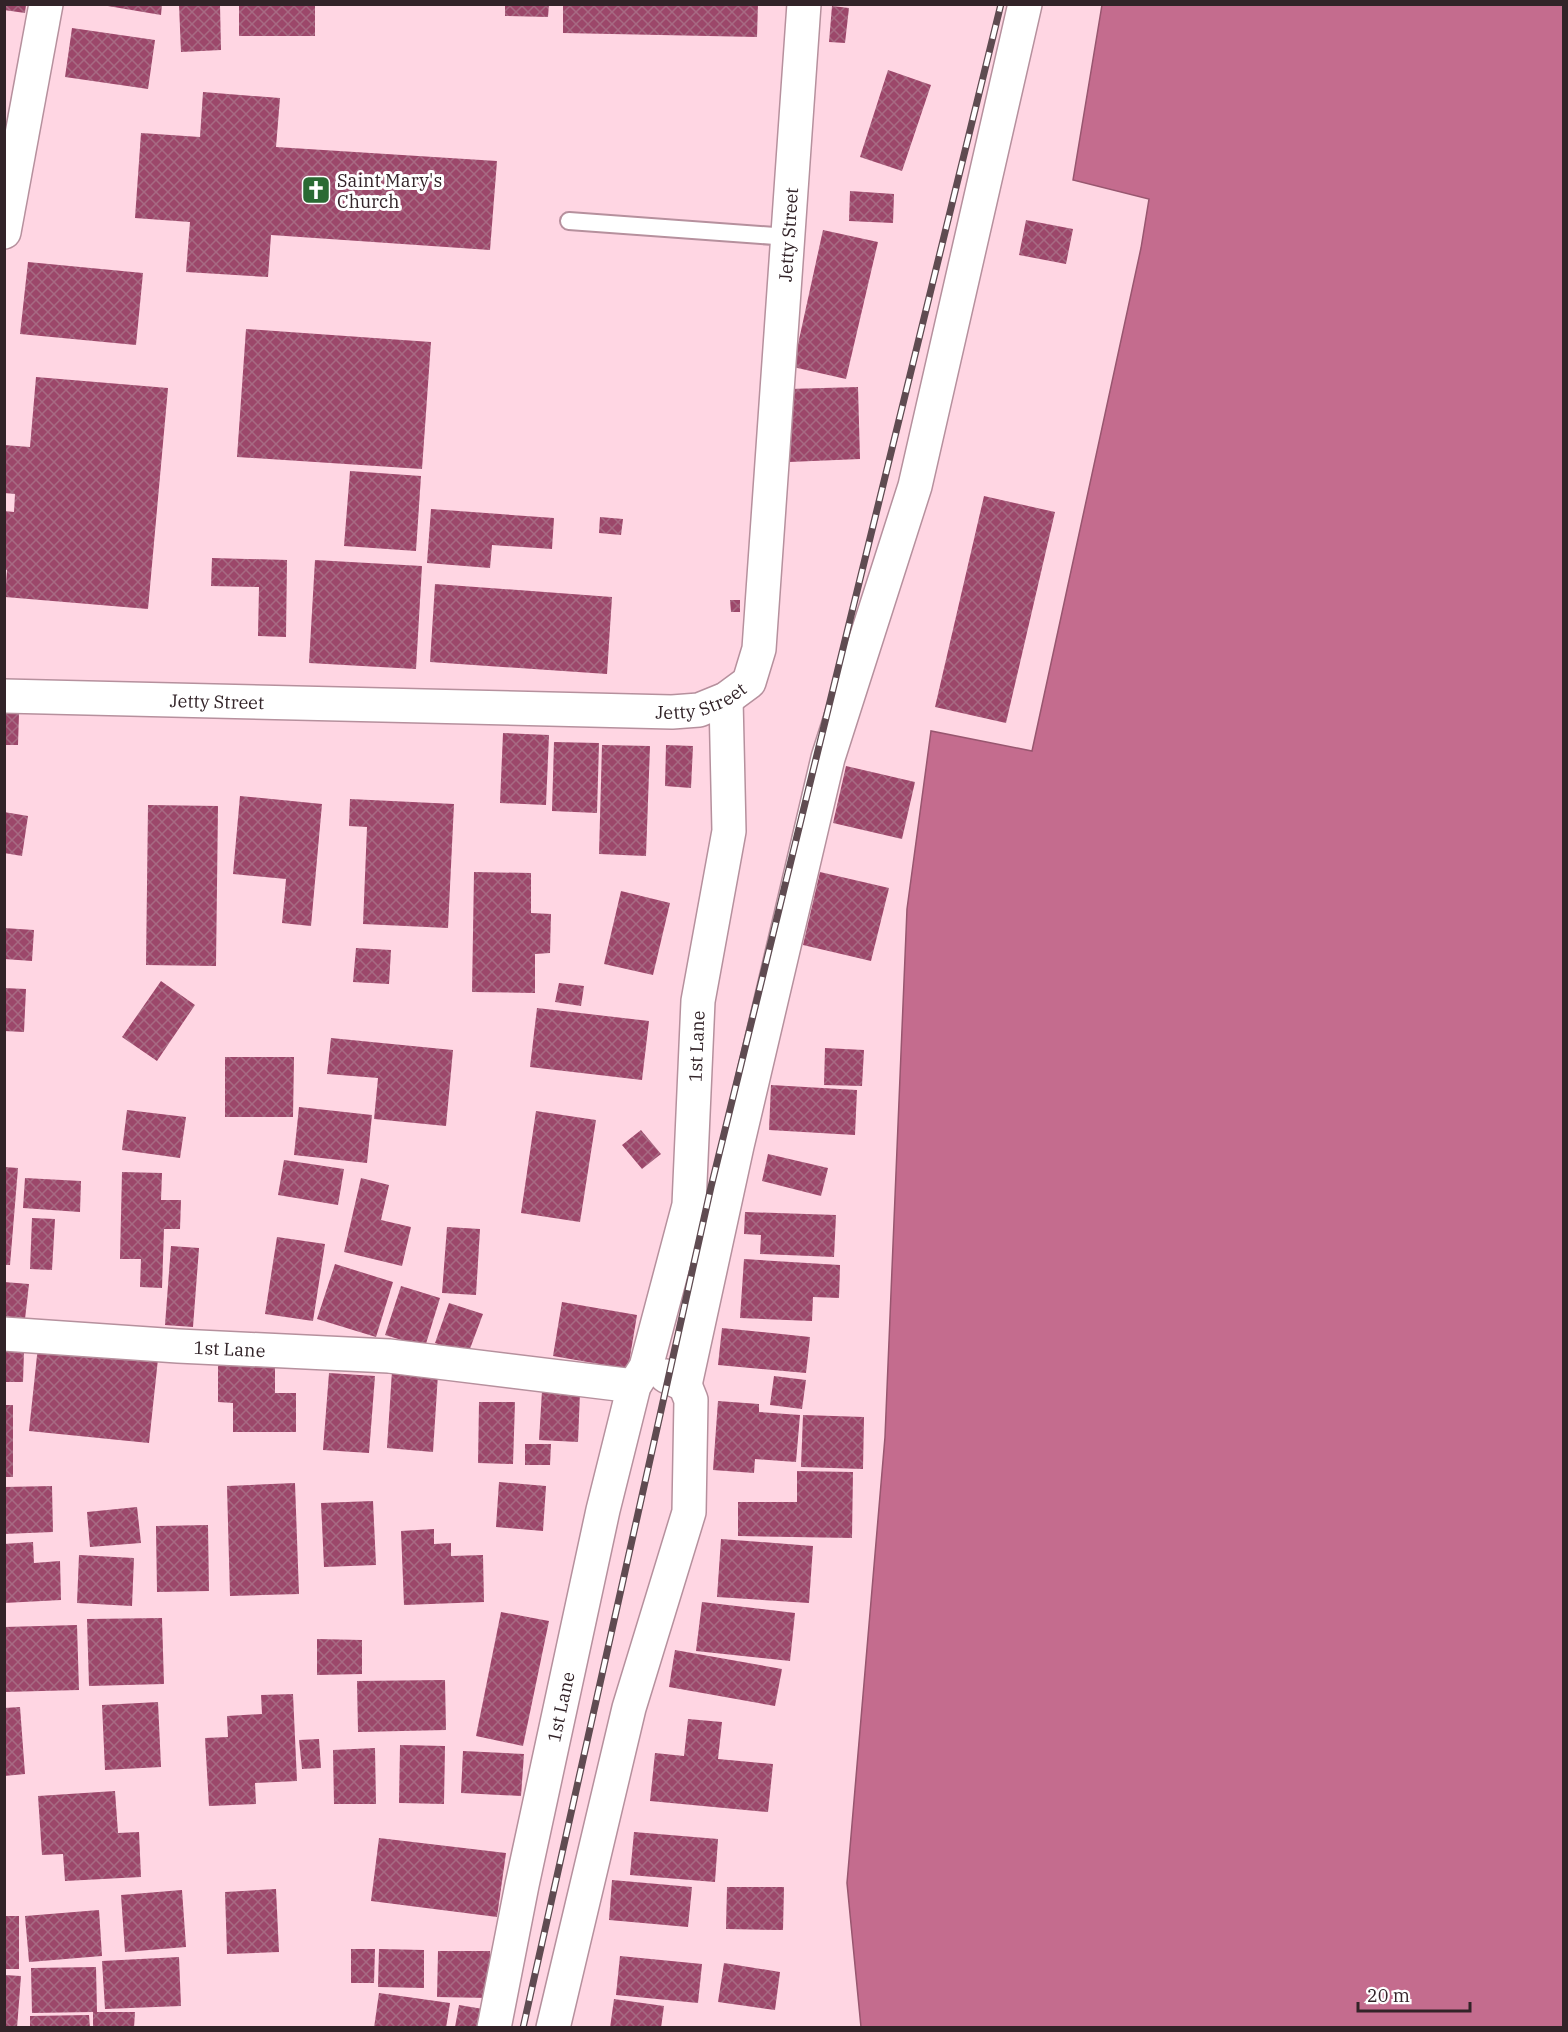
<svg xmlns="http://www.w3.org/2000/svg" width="1568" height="2032" font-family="'IBM Plex Serif',serif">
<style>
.water{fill:#c46c8e;stroke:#98566f;stroke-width:1.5}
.building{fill:url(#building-cross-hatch)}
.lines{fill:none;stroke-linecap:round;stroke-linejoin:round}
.lane-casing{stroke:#b6909d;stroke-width:20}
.street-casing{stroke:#b6909d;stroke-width:36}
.lane{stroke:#fff;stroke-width:16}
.street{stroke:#fff;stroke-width:33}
.rail-casing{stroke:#5f4b51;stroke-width:7}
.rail{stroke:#fff;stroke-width:4.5;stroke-dasharray:14;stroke-linecap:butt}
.labels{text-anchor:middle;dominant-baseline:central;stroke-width:6;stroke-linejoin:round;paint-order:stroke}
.poi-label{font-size:18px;fill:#322328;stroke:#fff;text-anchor:start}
.street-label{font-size:18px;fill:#322328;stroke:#fff}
</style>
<defs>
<pattern id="building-cross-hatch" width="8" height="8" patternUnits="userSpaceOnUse" patternTransform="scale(1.5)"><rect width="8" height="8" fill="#9c476a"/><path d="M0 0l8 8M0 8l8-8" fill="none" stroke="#a76a83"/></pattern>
</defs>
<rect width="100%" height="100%" fill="#ffd6e3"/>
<!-- water -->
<path class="water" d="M 1102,5 L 1563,5 L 1563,2027 L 861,2027 L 847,1883 L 885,1437 L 907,909 L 931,731 L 1032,751 L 1141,248 L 1149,199 L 1073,180 Z"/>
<!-- building -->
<path class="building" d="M 96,4 L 162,4 L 161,15 Z
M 239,4 L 315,4 L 315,36 L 239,36 Z
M 505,4 L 549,4 L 548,17 L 505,16 Z
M 563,4 L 758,4 L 757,37 L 563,33 Z
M 4,5 L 26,5 L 25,13 L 4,10 Z
M 179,5 L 220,5 L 221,50 L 181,52 Z
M 832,6 L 849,8 L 845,43 L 829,42 Z
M 72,28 L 155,40 L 148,89 L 65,77 Z
M 888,70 L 931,85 L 902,171 L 860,157 Z
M 203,92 L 280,98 L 276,147 L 497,161 L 490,250 L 271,235 L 268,277 L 186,272 L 190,222 L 135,218 L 141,133 L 200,137 Z
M 850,191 L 894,194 L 893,223 L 849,221 Z
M 1026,220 L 1073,229 L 1066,264 L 1019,255 Z
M 823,230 L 878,242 L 846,379 L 793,367 Z
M 28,262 L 143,273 L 136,345 L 20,334 Z
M 246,329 L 431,342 L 422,469 L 237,457 Z
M 36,377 L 168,388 L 148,609 L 5,597 L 7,570 L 4,569 L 4,511 L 14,512 L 15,494 L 4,493 L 4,445 L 30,447 Z
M 858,387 L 860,459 L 789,462 L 788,389 Z
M 350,471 L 421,476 L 416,551 L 344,546 Z
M 984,496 L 1055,512 L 1006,723 L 935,707 Z
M 431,509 L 554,518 L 552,549 L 492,545 L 490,568 L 427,563 Z
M 600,517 L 623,519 L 621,535 L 599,533 Z
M 212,558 L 287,560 L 286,637 L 258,636 L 259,587 L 211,586 Z
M 315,560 L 422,566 L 416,669 L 309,663 Z
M 435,584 L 612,597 L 607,674 L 430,662 Z
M 730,600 L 740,600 L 740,612 L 731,612 Z
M 4,713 L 19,714 L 18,745 L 4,745 Z
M 503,733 L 549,735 L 546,805 L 500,803 Z
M 554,742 L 599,743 L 597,813 L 552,811 Z
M 602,745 L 650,746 L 646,856 L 599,854 Z
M 666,745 L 693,746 L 691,788 L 665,786 Z
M 846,766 L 915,782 L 902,839 L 833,823 Z
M 240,796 L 322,804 L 311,926 L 282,923 L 286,879 L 233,874 Z
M 350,799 L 454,804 L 448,928 L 363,924 L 367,827 L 349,826 Z
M 148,805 L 218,806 L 216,966 L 146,965 Z
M 4,812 L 28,816 L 22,856 L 4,853 Z
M 474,872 L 531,873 L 531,913 L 551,914 L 550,953 L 535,954 L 535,993 L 472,992 Z
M 820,872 L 889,888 L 871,961 L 803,945 Z
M 621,891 L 670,903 L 653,975 L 604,964 Z
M 4,928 L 34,930 L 32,961 L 4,959 Z
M 356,948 L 391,950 L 389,984 L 353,982 Z
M 161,981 L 195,1005 L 157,1061 L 122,1037 Z
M 559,983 L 584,986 L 581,1006 L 555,1002 Z
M 4,988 L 26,989 L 24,1032 L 4,1031 Z
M 537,1008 L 649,1021 L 642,1080 L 530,1067 Z
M 331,1038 L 453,1050 L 446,1126 L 374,1119 L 378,1078 L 327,1074 Z
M 825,1048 L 864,1050 L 862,1086 L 824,1085 Z
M 225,1057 L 294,1057 L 293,1117 L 225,1117 Z
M 771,1085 L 857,1090 L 855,1135 L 769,1130 Z
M 299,1107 L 372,1115 L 367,1163 L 294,1155 Z
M 127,1110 L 186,1117 L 180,1158 L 122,1150 Z
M 536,1111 L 596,1120 L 580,1222 L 521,1213 Z
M 641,1130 L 661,1154 L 642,1169 L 622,1145 Z
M 768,1154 L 828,1168 L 821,1196 L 762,1181 Z
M 284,1160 L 344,1169 L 338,1205 L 278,1195 Z
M 4,1167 L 18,1168 L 10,1265 L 4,1265 Z
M 122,1172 L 162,1173 L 161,1200 L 181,1200 L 180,1229 L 164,1229 L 162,1288 L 140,1287 L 141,1259 L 120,1259 Z
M 25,1178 L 81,1181 L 80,1212 L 23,1208 Z
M 361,1178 L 389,1185 L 381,1220 L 411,1227 L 402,1266 L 344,1252 Z
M 745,1212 L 836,1215 L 834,1257 L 760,1254 L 761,1235 L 744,1234 Z
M 32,1218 L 55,1219 L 52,1270 L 30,1269 Z
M 447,1227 L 480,1229 L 476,1295 L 442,1293 Z
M 277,1237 L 325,1244 L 313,1321 L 265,1314 Z
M 171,1246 L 199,1248 L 193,1327 L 165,1325 Z
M 744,1259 L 840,1265 L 839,1298 L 813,1297 L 812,1321 L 740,1318 Z
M 335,1264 L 393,1282 L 376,1337 L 317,1319 Z
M 4,1282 L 29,1284 L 25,1319 L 4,1316 Z
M 401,1286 L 440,1298 L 425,1347 L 385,1335 Z
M 562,1302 L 637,1315 L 628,1369 L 553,1356 Z
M 449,1303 L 483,1314 L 468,1354 L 435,1343 Z
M 722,1328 L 810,1337 L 806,1373 L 718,1365 Z
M 38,1346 L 158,1359 L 149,1443 L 29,1431 Z
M 4,1351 L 24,1351 L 23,1382 L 4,1382 Z
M 218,1366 L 275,1366 L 275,1393 L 296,1393 L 296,1432 L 233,1432 L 233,1403 L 218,1402 Z
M 392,1371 L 438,1374 L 433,1452 L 387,1448 Z
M 329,1373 L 375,1376 L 369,1453 L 323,1450 Z
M 774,1376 L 806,1380 L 802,1409 L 770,1405 Z
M 542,1391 L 580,1392 L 578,1442 L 539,1440 Z
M 718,1401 L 759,1404 L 759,1412 L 800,1415 L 796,1462 L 755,1459 L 754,1473 L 713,1470 Z
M 479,1402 L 515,1402 L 513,1464 L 478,1463 Z
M 4,1405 L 13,1405 L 13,1477 L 4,1477 Z
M 803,1415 L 864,1417 L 863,1469 L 801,1467 Z
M 525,1444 L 551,1444 L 550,1465 L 525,1465 Z
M 797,1471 L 853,1472 L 852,1538 L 738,1536 L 738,1502 L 797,1502 Z
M 499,1482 L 546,1486 L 543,1531 L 496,1527 Z
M 295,1483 L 299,1594 L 230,1596 L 227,1486 Z
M 52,1486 L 53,1532 L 4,1534 L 4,1487 Z
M 373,1501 L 376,1565 L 324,1567 L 321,1503 Z
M 137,1507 L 141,1543 L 90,1547 L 87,1512 Z
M 208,1525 L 209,1591 L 157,1592 L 156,1526 Z
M 434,1529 L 434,1544 L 451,1543 L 451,1556 L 483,1555 L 484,1602 L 404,1605 L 401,1531 Z
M 721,1539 L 813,1546 L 809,1603 L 717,1597 Z
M 33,1542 L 34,1563 L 60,1561 L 61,1600 L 4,1603 L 4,1544 Z
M 79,1555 L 134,1558 L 132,1606 L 77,1603 Z
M 702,1602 L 795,1613 L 790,1661 L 696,1651 Z
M 501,1612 L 549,1621 L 523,1746 L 476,1736 Z
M 162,1618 L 164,1684 L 89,1686 L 87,1619 Z
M 77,1625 L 79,1690 L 4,1692 L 4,1627 Z
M 317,1639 L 362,1640 L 362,1674 L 317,1675 Z
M 675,1650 L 782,1669 L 775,1706 L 669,1687 Z
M 445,1680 L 446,1730 L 358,1732 L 357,1681 Z
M 293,1694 L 297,1781 L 255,1783 L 256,1804 L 209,1806 L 205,1738 L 228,1737 L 227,1716 L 262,1714 L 261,1695 Z
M 158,1702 L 161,1767 L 105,1770 L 102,1705 Z
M 20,1707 L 25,1774 L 4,1776 L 4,1708 Z
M 688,1719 L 722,1722 L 718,1759 L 773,1764 L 768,1812 L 650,1801 L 655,1753 L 684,1756 Z
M 319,1739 L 321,1768 L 302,1769 L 299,1740 Z
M 400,1745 L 445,1746 L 444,1804 L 399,1803 Z
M 375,1748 L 376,1804 L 334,1804 L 333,1750 Z
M 463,1751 L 524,1754 L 521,1796 L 461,1793 Z
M 115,1791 L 118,1833 L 139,1832 L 141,1877 L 65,1881 L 63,1854 L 42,1855 L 38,1796 Z
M 634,1832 L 718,1839 L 715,1882 L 630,1875 Z
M 379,1838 L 506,1853 L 497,1917 L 371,1901 Z
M 612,1880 L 692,1887 L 688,1927 L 609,1920 Z
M 727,1887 L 784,1887 L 783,1930 L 726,1929 Z
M 276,1889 L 279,1952 L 227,1954 L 225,1892 Z
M 182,1890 L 186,1947 L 125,1952 L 121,1895 Z
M 99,1910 L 102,1956 L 29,1962 L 25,1916 Z
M 4,1916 L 19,1916 L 19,1969 L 4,1969 Z
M 351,1949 L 375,1949 L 374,1983 L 351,1983 Z
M 379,1949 L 424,1950 L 424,1988 L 378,1987 Z
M 438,1951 L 490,1951 L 490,1998 L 437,1997 Z
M 620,1956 L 702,1964 L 698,2003 L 616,1995 Z
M 179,1957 L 181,2006 L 105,2009 L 102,1961 Z
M 724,1963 L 780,1972 L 775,2010 L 718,2002 Z
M 96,1967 L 97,2012 L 135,2012 L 134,2028 L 93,2028 L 93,2012 L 32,2013 L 31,1968 Z
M 4,1975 L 21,1976 L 17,2028 L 4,2028 Z
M 379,1993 L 450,2003 L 446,2028 L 374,2028 Z
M 614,1999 L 664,2006 L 661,2028 L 610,2028 Z
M 459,2005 L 489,2010 L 486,2028 L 455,2027 Z
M 89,2015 L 90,2028 L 30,2028 L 30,2016 Z"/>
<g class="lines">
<!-- lane casing -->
<g class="lane-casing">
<path id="lane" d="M 569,221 L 788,237"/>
</g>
<!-- street casing -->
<g class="street-casing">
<g id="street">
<path d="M 4,232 L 46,4"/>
<path id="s1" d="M 4,696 L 672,712 L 699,710 L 726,699 L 749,682 L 759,649 L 804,4"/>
<path id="s2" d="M 4,1334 L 178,1346 L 389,1356 L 634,1386"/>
<path d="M 685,1385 L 737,1146 L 828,758 L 915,486 L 1025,4"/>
<path id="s3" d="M 494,2028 L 522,1885 L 603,1510 L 634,1386 L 646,1367 L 689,1205 L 698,1001 L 729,831 L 726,699"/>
<path d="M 553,2028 L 629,1708 L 689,1512 L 691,1400 L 685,1385 L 666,1376"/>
</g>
</g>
<!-- lane -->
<use href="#lane" class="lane"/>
<!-- street -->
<use href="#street" class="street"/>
<!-- rail casing -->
<g class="rail-casing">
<path id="rail" d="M 523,2028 L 711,1187 L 1001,4"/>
</g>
<!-- rail -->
<use href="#rail" class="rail"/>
</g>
<!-- icons -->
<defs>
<g id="church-square" transform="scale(1.5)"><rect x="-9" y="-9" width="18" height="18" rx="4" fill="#2a6a33" stroke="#fff"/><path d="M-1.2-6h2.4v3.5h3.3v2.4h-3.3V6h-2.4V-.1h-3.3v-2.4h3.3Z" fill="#fff"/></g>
</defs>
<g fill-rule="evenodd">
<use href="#church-square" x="316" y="190"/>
</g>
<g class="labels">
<!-- poi labels -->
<g class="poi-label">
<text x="337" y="180">Saint Mary's<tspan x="337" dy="21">Church</tspan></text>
</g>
<!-- street labels -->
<g class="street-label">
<text stroke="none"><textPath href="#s1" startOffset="1203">Jetty Street</textPath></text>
<text stroke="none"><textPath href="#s1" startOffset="699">Jetty Street</textPath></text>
<text stroke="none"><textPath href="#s1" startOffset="213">Jetty Street</textPath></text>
<text stroke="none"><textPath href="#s3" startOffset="1006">1st Lane</textPath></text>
<text stroke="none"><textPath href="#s2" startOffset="226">1st Lane</textPath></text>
<text stroke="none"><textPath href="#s3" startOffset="328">1st Lane</textPath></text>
</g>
</g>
<!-- border -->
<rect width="1568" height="2032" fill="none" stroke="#322328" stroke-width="12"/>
<!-- scale -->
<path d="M1358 2002v9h112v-9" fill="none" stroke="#322328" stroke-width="3"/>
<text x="1367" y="2002" font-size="18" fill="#322328" stroke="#ffffff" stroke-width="4.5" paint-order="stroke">20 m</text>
</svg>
